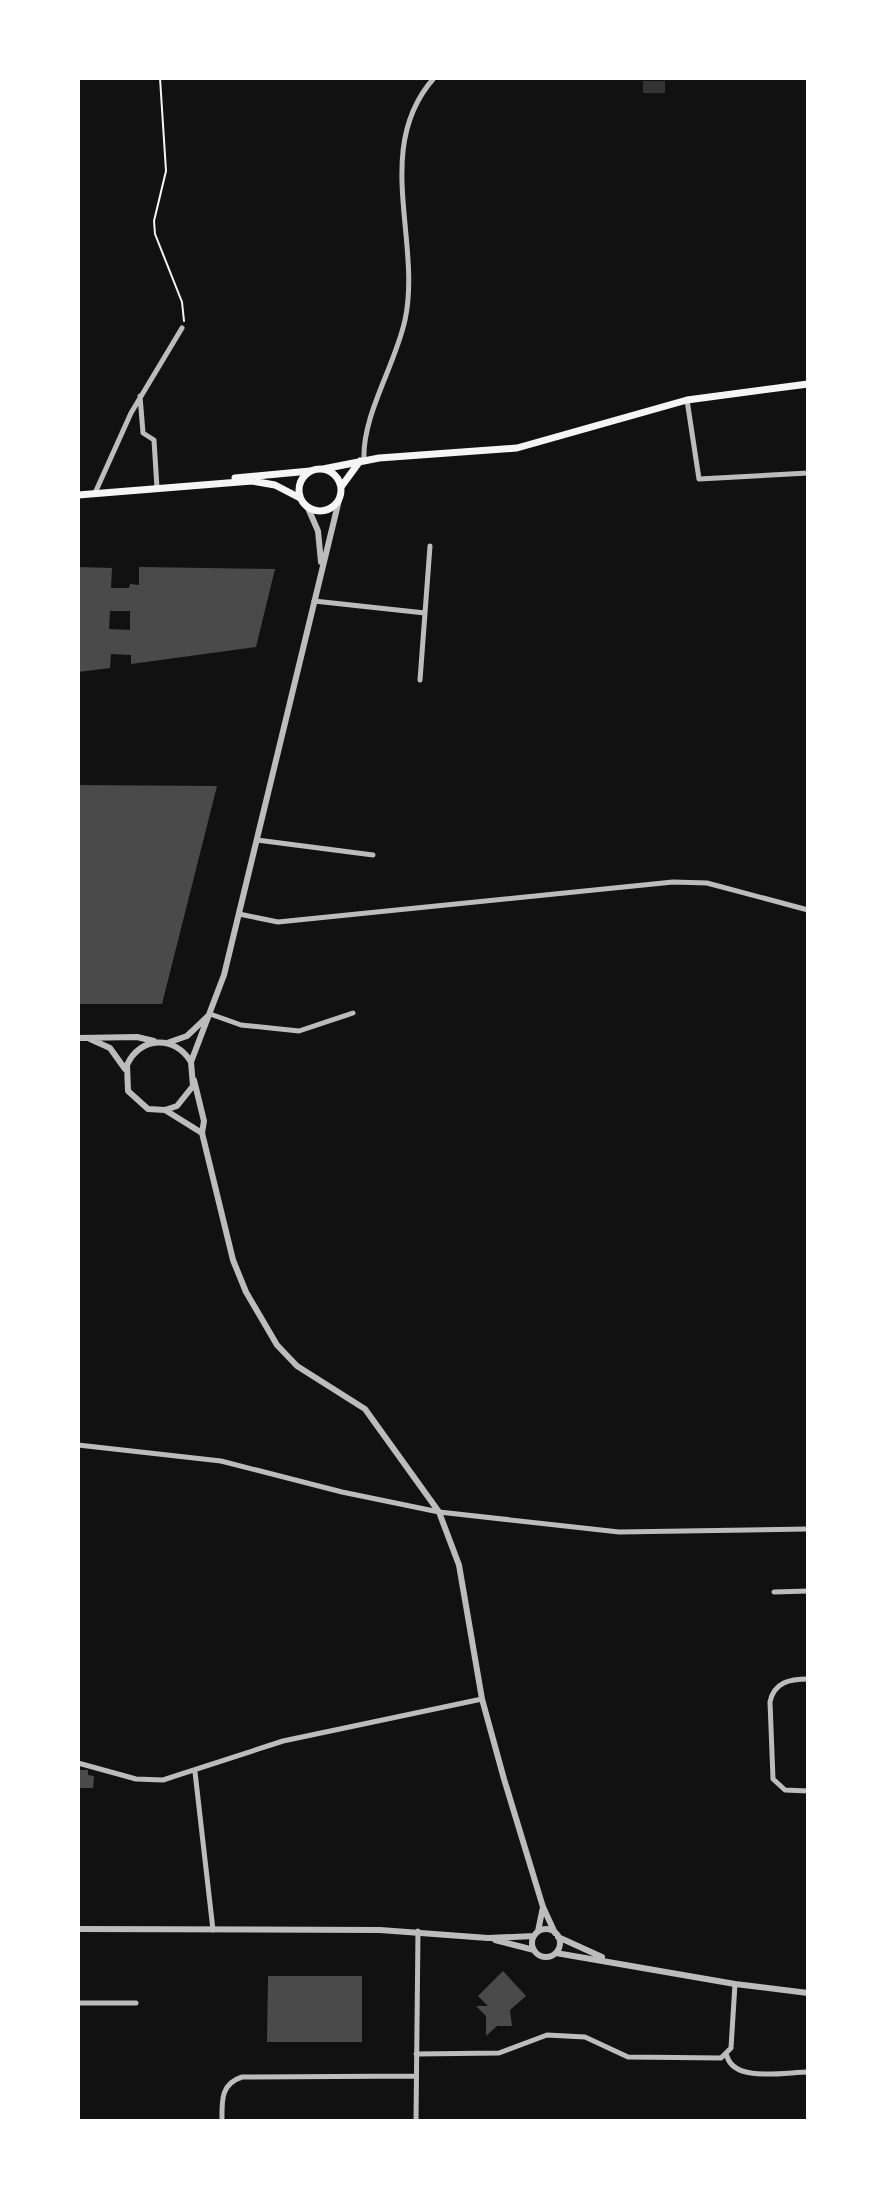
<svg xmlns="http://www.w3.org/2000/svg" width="886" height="2199" font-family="'PT Sans',sans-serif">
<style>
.water{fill:#333}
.building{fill:#4a4a4a;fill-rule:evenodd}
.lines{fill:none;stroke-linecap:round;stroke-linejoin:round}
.path{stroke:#f5f5f5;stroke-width:2}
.minor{stroke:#bcbcbc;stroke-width:5}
.tertiary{stroke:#bcbcbc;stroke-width:6}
.secondary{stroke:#f5f5f5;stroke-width:7}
</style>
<rect width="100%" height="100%" fill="#111"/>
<!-- water -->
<path class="water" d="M 643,81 L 665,81 L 665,93 L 643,93 Z"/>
<!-- building -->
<path class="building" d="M 78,567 L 112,568 L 111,588 L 129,588 L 130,584 L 139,585 L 139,567 L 275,569 L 256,647 L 131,664 L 131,655 L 111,654 L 110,668 L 78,672 ZM 110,611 L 130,611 L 130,630 L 109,629 Z
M 78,785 L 217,786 L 162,1004 L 78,1004 Z
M 78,1770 L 88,1770 L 88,1775 L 94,1776 L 93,1788 L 78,1788 Z
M 503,1971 L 526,1996 L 510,2010 L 512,2026 L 497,2026 L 486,2036 L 486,2016 L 476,2006 L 488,2006 L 478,1996 Z
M 268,1976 L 362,1976 L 362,2042 L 267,2042 Z"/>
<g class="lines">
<!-- path -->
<path class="path" d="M 160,78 L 166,171 L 154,221 L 155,234 L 182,302 L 184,321"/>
<!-- minor -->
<path class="minor" d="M 140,396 L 143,433 L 154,440 L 157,488
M 687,400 L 699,479 L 808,473
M 364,460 C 362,415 395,366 405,320 C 422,241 372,148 434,78
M 95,493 L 131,413 L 182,328
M 314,601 L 425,613
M 420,680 L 430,546
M 257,840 L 373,855
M 239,914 L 278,922 L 673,882 L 707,883 L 808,910
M 210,1014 L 241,1025 L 299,1031 L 353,1013
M 78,1445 L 221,1461 L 342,1492 L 439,1512 L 619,1532 L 808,1529
M 774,1592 L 808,1591
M 808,1679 C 790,1679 774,1682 770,1702 L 773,1779 L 785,1790 L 808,1791
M 78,1763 L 136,1779 L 163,1780 L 283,1741 L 482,1699
M 195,1772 L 213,1930
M 78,2003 L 136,2003
M 416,2054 L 499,2053 L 547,2035 L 585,2037 L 628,2057 L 721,2058 L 731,2048 L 735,1984
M 727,2056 C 734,2083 786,2072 808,2072
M 222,2121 C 222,2102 220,2084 242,2077 L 416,2076
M 416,2121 L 418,1931"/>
<!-- tertiary -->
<path class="tertiary" d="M 308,508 L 318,531 L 321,562
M 78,1038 L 137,1037 L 154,1041
M 90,1039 L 110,1048 L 125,1069
M 167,1043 L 187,1036 L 207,1017
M 191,1062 C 175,1035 140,1036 127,1065 L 128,1091 L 148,1109 L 165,1110 L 177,1106 L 193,1086 L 191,1062 L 224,975 L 339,500
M 194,1080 L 204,1121 L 202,1133 L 233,1260 L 246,1292 L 277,1345 L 297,1366 L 365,1409 L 439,1512 L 459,1565 L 482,1699 L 504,1779 L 543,1907 L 555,1933
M 165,1110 L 202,1133
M 78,1929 L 380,1930 L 488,1938 L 534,1936
M532 1943a14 14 0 1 1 28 0a14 14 0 1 1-28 0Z
M 538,1931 L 543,1907
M 558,1937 L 602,1957
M 495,1940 L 534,1950
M 556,1953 L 735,1984 L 808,1993"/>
<!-- secondary -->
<path class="secondary" d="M299 490a21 21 0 1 1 42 0a21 21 0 1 1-42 0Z
M 323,469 L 379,458 L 517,448 L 687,400 L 808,384
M 235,478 L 310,471
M 341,487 L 360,461
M 78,495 L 252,481 L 275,485 L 300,498"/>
</g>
<!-- border -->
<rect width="886" height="2199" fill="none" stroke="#ffffff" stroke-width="160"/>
</svg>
